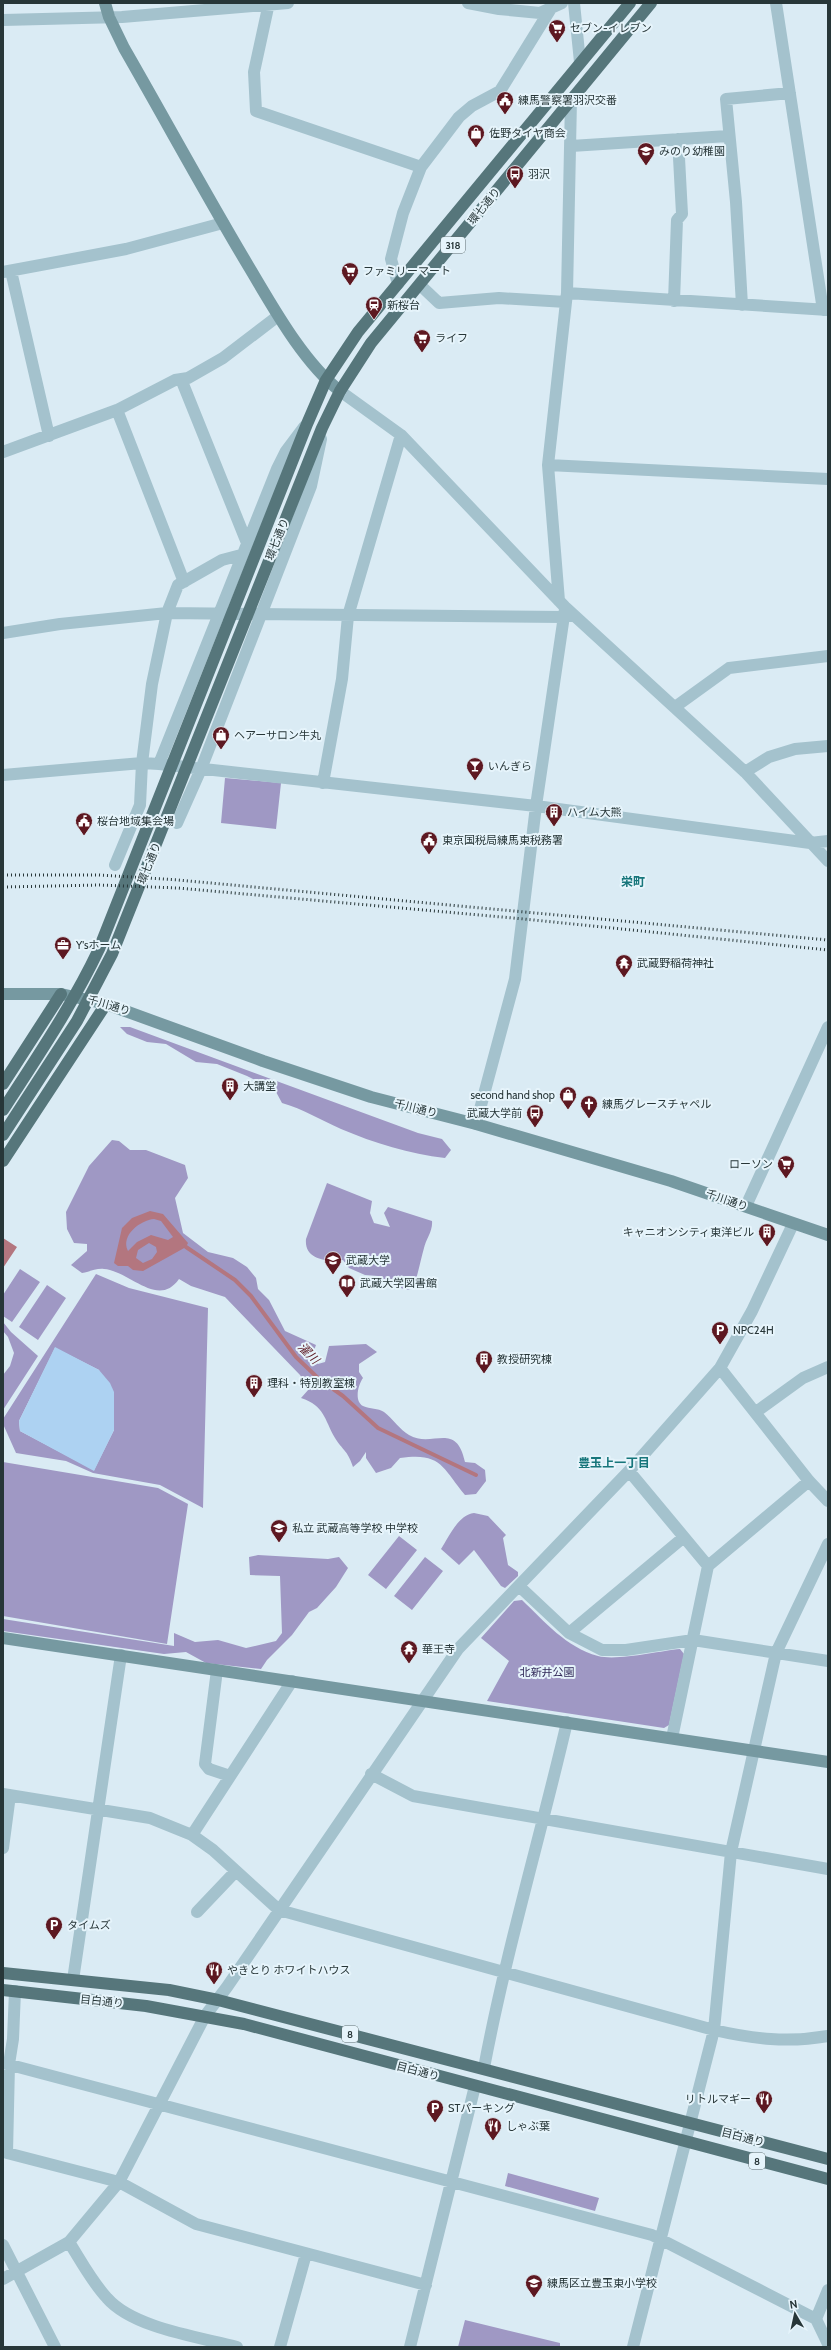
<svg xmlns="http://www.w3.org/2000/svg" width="831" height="2350" font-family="Cabin,'Noto Sans JP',sans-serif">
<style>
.green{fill:#9f98c4;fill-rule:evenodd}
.sand{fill:#add2f2}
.water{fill:#b3767f;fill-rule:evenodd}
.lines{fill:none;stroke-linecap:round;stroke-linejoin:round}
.stream{stroke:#b3767f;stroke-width:4}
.street{stroke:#a4c2cd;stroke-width:12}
.secondary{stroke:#7699a1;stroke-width:12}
.primary{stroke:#56767b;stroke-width:12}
.rail{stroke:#273638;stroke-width:3;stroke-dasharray:1 3;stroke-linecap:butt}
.labels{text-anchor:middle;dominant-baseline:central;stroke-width:4;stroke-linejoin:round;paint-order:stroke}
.shield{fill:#e6f4fb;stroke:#606f72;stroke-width:1}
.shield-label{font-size:10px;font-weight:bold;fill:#273638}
.poi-label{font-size:11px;fill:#273638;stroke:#e6f4fb;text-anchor:start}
.street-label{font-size:11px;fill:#273638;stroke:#e6f4fb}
.park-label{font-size:11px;fill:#312858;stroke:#e6f4fb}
.neighbourhood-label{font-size:12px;font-weight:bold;fill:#17767b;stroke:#e6f4fb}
.water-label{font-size:12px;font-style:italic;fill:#5d1821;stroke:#e6f4fb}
</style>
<rect width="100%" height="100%" fill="#daebf4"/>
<!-- green -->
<path class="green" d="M 225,778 L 281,783 L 276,829 L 221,823 Z
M 120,1027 L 130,1027 L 418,1133 L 442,1139 L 451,1150 L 445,1158 C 410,1154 374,1143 341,1129 C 321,1120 303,1109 282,1103 L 275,1090 L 247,1076 L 217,1064 L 196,1062 L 166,1044 L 147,1042 L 127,1034 Z
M 112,1140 L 119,1141 L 130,1150 L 146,1150 L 185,1165 L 188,1178 L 175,1198 L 183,1233 L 208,1252 L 233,1258 L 247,1267 L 256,1278 L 258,1289 L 269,1300 L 285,1331 L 316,1345 L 313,1353 L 318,1364 L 325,1362 L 329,1346 L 366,1344 L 377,1352 L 359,1364 L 359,1372 L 363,1378 C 358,1385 354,1401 363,1406 C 370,1409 378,1408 384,1412 C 393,1419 400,1430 409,1435 C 432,1449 456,1420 465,1462 L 475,1463 L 485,1470 L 486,1481 L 476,1494 L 465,1495 C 442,1467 441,1452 400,1458 L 391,1468 L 376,1473 L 366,1458 L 366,1452 L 360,1461 L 353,1467 C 347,1449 343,1451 335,1438 C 324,1419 325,1406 301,1398 L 309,1389 L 300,1375 L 225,1297 L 191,1286 L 179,1279 C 158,1309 130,1271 104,1269 C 97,1268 89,1272 82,1273 L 71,1265 L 87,1251 L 87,1244 L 74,1243 L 67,1229 L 66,1212 L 89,1166 Z
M 327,1183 L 372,1201 L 370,1213 L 374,1223 L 390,1227 L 384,1213 L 388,1207 L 432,1221 C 433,1231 426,1239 424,1248 C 420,1262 418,1275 413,1288 L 407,1290 L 386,1283 L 378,1276 L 365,1275 L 349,1268 L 343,1260 C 328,1262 304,1260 306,1239 Z
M 20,1269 L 40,1282 L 12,1322 L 3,1316 L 3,1295 Z
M 96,1274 L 129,1288 L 208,1308 L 203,1508 L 160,1485 L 93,1473 L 66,1461 L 16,1453 L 3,1424 L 3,1419 ZM 55,1348 L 99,1370 L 114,1430 L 94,1470 L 20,1431 L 19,1421 Z
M 47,1285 L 66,1298 L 38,1340 L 19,1327 Z
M 3,1322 L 11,1332 L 38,1356 L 3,1410 L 3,1375 L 10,1366 L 14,1353 L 8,1337 L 3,1331 Z
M 3,1462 L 158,1488 L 188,1504 L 167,1644 L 3,1616 Z
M 474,1513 L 488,1516 L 506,1535 L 503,1538 L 508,1565 L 518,1572 L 518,1576 L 505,1588 L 501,1586 L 474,1550 L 459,1565 L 441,1549 C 449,1537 458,1515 474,1513 Z
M 399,1536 L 417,1550 L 386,1589 L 368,1575 Z
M 258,1555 L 328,1559 L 339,1557 L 348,1568 L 336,1587 L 317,1608 L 309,1612 L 292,1635 L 267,1660 L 261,1669 L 206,1663 L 186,1652 L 164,1654 L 3,1631 L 3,1619 L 174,1646 L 174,1633 L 195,1642 L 218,1640 L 246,1648 L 276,1641 L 282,1633 L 280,1576 L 250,1575 L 249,1557 Z
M 425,1557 L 443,1571 L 412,1610 L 394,1596 Z
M 522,1600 C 545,1622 566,1647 598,1656 C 617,1661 659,1651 680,1649 L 684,1654 L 669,1725 L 664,1728 L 487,1701 L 509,1661 L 481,1638 L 514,1601 Z
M 508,2173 L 599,2198 L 595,2211 L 505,2186 Z
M 465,2320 L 560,2343 L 560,2347 L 458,2347 Z"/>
<!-- sand -->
<path class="sand" d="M 55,1347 L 99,1370 L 110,1383 L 114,1392 L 114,1430 L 94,1471 L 20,1431 L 19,1421 Z"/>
<!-- water -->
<path class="water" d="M 150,1211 L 163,1214 L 188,1243 L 186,1247 L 143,1271 L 133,1270 L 128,1266 L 118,1266 L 114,1263 L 122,1228 L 132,1218 ZM 154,1219 L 161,1221 L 173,1237 L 168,1240 L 151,1235 L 137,1242 L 128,1251 C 120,1235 141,1220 154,1219 ZM 149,1243 L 156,1247 L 157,1252 L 152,1259 L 143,1263 L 136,1258 L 138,1250 Z
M 3,1238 L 17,1247 L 3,1268 Z"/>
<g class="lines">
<!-- stream -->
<path class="stream" d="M 186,1247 L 235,1280 L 251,1296 L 296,1357 L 319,1379 L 343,1396 L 378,1428 L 476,1475"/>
<!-- street -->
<path class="street" d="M 269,3 L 254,72 L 256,111 L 421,167
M 468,3 L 499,9 L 540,13 L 562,3
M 574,3 L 580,62
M 776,3 L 823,310
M 3,20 L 122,17 L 288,3
M 571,146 L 728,136
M 11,271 L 49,436
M 3,272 L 126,249 L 223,223
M 398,284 L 391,259 L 403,213 L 421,167 L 459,117 L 472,106 L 500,91 L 550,10
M 420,285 L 439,303 L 499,298 L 566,302
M 567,293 L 828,310
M 674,301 L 677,220 L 682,214 L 678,139
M 742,305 L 736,202 L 726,99 L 790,93
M 181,379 L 247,543
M 340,391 L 401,435 L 565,607 L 745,772 L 828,861
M 117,410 L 184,582
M 3,452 L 117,410 L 175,380 L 188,378 L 223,358 L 278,316
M 548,465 L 828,479
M 559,601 L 548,465 L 567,293 L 571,100
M 3,633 L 60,624 L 167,613 L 564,617 L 573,615
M 675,707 L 729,668 L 828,656
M 159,764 L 277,469 L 286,451 L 304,427
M 745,772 L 769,757 L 795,749 L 828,746
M 3,775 L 142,763 L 159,764 L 536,806 L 810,843 L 828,841
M 323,783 L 342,679 L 348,616 L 401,435
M 177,823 L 201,769 L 311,486 L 321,439
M 115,865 L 140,805 L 142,763 L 152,684 L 167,613 L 178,585 L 222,560 L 241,555
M 476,1124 L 515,979 L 536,806 L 565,609
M 746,1206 L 828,1027
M 720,1368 L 809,1481 L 828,1501
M 756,1412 L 803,1378 L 828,1367
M 629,1471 L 708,1566 L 672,1738
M 708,1566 L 809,1481
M 520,1587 L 569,1633 L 602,1650 L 626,1650 L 693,1640 L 828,1661
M 569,1633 L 684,1537
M 217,1670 L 205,1764 L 209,1769 L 230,1776
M 371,1774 L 413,1796 L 828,1869
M 3,1794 L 150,1818 L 192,1835 L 213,1850 L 279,1910 L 714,2030 C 753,2039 788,2043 828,2036
M 192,1835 L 292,1681
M 3,1848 L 10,1795
M 197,1912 L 236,1871
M 73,1980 L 121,1655
M 15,1991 L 13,2039 L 9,2064 L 7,2153 L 119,2182 L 196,2224 L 426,2285
M 3,2063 L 652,2235 L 816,2319 L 828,2344
M 484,2068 C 506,1951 540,1838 567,1722
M 69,2242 C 81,2261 92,2282 107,2298 C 133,2328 199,2337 237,2347
M 3,2245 L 55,2347
M 3,2279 L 69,2242 L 119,2182 L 205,2016 L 227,1987 L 458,1649 L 629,1471 L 720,1368 L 752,1311 L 793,1224
M 816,2319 L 828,2290
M 280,2347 L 306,2254
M 410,2347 L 475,2086
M 633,2347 L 714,2030 L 731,1852 L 776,1653 L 828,1544"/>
<!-- secondary -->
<path class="secondary" d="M 105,3 L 109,17 L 124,48 C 166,121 206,195 249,267 C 273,307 303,362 340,391
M 3,994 L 61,994 L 106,1004 L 263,1061 L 371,1097 L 476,1124 L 671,1181 L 828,1235
M 3,1638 L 828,1762"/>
<!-- primary -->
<path class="primary" d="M 3,1084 L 61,994
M 3,1110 C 37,1057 72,1006 99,949 L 307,424 L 326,380 L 358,332 L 630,3
M 3,1135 L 77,1021 L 112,954 L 322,428 L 340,391 L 371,343 L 651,3
M 3,1161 L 106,1004
M 3,1973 L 169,1990 L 218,2000 L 828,2159
M 3,1990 L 146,2006 L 244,2024 L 828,2179"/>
<!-- rail -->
<path class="rail" d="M 3,875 L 99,875 L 178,880 L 828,940
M 3,887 L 99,885 L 178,888 L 524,919 L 828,950"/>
</g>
<!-- icons -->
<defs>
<g id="supermarket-pin" transform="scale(0.9)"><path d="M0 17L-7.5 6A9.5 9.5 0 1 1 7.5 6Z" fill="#5d1821" stroke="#e6f4fb"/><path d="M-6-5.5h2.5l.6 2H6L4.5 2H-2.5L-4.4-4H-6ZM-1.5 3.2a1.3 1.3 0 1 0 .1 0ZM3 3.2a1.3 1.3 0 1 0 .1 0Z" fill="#fff"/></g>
<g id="civic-pin" transform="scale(0.9)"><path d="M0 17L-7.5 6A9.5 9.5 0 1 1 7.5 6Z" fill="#5d1821" stroke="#e6f4fb"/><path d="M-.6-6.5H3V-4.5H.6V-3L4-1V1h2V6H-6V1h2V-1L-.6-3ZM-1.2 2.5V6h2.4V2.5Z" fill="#fff"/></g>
<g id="shop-pin" transform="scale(0.9)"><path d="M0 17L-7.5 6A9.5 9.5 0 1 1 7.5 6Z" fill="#5d1821" stroke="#e6f4fb"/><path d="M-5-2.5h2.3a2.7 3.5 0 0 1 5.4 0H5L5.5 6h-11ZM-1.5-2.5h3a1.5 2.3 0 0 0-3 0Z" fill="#fff"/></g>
<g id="school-pin" transform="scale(0.9)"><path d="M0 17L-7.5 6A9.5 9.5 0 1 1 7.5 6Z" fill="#5d1821" stroke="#e6f4fb"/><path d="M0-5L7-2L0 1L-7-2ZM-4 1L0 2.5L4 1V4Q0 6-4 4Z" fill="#fff"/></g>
<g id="bus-pin" transform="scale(0.9)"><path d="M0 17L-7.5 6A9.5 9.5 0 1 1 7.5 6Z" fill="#5d1821" stroke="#e6f4fb"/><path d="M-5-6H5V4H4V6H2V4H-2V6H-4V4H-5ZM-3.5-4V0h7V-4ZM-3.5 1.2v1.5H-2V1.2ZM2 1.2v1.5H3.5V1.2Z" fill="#fff"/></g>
<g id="station-pin" transform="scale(0.9)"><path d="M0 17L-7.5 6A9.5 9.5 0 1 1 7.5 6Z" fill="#5d1821" stroke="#e6f4fb"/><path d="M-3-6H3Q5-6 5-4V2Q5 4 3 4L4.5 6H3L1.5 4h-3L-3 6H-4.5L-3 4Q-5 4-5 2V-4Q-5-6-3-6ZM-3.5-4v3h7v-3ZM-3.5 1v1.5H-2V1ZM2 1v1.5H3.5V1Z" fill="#fff"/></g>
<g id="bar-pin" transform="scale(0.9)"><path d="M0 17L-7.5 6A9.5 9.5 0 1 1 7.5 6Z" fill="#5d1821" stroke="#e6f4fb"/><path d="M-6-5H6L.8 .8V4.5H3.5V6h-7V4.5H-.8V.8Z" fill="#fff"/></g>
<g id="building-pin" transform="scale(0.9)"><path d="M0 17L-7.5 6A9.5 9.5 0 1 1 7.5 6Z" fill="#5d1821" stroke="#e6f4fb"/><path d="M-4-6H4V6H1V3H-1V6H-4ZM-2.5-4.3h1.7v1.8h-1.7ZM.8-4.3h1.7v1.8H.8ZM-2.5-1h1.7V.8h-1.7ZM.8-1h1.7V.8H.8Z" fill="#fff"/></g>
<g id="office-pin" transform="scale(0.9)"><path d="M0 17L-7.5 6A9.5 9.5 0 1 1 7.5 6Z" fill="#5d1821" stroke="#e6f4fb"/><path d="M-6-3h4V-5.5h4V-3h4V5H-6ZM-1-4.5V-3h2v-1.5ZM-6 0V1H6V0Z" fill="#fff"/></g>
<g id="temple-pin" transform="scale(0.9)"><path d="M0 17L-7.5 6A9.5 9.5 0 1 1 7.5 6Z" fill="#5d1821" stroke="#e6f4fb"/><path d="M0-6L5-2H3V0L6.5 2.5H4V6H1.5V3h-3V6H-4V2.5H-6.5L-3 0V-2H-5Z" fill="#fff"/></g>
<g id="church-pin" transform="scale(0.9)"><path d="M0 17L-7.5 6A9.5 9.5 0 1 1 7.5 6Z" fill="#5d1821" stroke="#e6f4fb"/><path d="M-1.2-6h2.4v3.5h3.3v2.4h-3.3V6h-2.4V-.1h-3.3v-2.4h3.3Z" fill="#fff"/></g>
<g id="university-pin" transform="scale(0.9)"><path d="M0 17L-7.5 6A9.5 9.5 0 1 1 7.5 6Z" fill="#5d1821" stroke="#e6f4fb"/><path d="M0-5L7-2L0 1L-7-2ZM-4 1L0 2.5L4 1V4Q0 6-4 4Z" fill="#fff"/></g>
<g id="library-pin" transform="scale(0.9)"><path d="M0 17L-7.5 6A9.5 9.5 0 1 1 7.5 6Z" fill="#5d1821" stroke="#e6f4fb"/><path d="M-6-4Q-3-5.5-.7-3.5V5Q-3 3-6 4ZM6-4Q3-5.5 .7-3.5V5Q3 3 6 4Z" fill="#fff"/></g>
<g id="parking-pin" transform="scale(0.9)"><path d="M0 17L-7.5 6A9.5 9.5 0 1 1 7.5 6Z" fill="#5d1821" stroke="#e6f4fb"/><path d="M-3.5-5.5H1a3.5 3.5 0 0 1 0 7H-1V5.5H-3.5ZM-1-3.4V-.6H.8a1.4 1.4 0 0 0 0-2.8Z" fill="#fff"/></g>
<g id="restaurant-pin" transform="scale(0.9)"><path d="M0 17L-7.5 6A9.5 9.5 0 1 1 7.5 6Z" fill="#5d1821" stroke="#e6f4fb"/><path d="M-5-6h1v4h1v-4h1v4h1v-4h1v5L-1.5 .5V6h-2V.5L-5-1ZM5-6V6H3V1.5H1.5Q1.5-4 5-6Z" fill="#fff"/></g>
</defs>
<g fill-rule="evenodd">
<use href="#supermarket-pin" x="557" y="28"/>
<use href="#civic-pin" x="505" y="100"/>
<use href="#shop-pin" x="476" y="133"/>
<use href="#school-pin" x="646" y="151"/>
<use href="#bus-pin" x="515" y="174"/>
<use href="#supermarket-pin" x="350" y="271"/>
<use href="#station-pin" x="374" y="305"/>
<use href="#supermarket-pin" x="422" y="338"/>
<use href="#shop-pin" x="221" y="735"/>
<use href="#bar-pin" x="475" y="766"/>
<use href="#building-pin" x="554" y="812"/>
<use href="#civic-pin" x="84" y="821"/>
<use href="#civic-pin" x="429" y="840"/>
<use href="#office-pin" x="63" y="945"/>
<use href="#temple-pin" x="624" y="963"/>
<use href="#building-pin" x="230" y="1086"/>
<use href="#shop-pin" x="568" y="1095"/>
<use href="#church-pin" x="589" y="1104"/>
<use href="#bus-pin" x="535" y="1113"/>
<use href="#supermarket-pin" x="786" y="1164"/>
<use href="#building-pin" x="767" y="1232"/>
<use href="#university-pin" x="333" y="1260"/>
<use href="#library-pin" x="347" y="1283"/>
<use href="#parking-pin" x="720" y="1330"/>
<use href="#building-pin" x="484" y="1359"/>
<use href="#building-pin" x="254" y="1383"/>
<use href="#school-pin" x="279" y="1528"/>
<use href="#temple-pin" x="409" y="1649"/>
<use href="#parking-pin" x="54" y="1925"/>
<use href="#restaurant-pin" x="214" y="1970"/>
<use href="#restaurant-pin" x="764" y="2099"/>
<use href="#parking-pin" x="435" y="2108"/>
<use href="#restaurant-pin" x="493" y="2126"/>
<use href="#school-pin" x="534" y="2283"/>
</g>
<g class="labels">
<!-- shield labels -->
<g class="shield">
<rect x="441" y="237" width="24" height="16" rx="3"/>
<rect x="342" y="2026" width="16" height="16" rx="3"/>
<rect x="749" y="2153" width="16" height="16" rx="3"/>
</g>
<g class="shield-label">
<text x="453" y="245">318</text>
<text x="350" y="2034">8</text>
<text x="757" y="2161">8</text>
</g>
<!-- poi labels -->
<g class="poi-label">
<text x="570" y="28">セブン-イレブン</text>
<text x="518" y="100">練馬警察署羽沢交番</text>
<text x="489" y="133">佐野タイヤ商会</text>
<text x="659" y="151">みのり幼稚園</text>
<text x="528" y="174">羽沢</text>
<text x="363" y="271">ファミリーマート</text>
<text x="387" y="305">新桜台</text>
<text x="435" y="338">ライフ</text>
<text x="234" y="735">ヘアーサロン牛丸</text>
<text x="488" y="766">いんぎら</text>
<text x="567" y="812">ハイム大熊</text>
<text x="97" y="821">桜台地域集会場</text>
<text x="442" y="840">東京国税局練馬東税務署</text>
<text x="76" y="945">Y'sホーム</text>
<text x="637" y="963">武蔵野稲荷神社</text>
<text x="243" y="1086">大講堂</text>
<text x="555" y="1095" text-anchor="end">second hand shop</text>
<text x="602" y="1104">練馬グレースチャペル</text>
<text x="522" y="1113" text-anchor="end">武蔵大学前</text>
<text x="773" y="1164" text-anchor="end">ローソン</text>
<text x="754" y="1232" text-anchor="end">キャニオンシティ東洋ビル</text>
<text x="346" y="1260">武蔵大学</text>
<text x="360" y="1283">武蔵大学図書館</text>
<text x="733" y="1330">NPC24H</text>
<text x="497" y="1359">教授研究棟</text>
<text x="267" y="1383">理科・特別教室棟</text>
<text x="292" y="1528">私立 武蔵高等学校 中学校</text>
<text x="422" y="1649">華王寺</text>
<text x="67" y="1925">タイムズ</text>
<text x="227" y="1970">やきとり ホワイトハウス</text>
<text x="751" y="2099" text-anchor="end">リトルマギー</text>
<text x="448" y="2108">STパーキング</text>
<text x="506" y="2126">しゃぶ葉</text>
<text x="547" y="2283">練馬区立豊玉東小学校</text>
</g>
<!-- street labels -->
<g class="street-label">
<text transform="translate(484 206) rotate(-51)">環七通り</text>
<text transform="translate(277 539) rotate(-68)">環七通り</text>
<text transform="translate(149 863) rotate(-68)">環七通り</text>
<text transform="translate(109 1005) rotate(16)">千川通り</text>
<text transform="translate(416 1108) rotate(14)">千川通り</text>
<text transform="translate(727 1200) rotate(19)">千川通り</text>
<text transform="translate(102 2001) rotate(6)">目白通り</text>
<text transform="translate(418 2071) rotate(15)">目白通り</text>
<text transform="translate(743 2137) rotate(14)">目白通り</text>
</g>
<!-- park labels -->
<g class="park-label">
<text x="547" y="1672">北新井公園</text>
</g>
<!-- neighbourhood labels -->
<g class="neighbourhood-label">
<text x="633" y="881">栄町</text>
<text x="614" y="1462">豊玉上一丁目</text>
</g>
<!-- water labels -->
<g class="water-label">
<text transform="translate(309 1353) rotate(45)">濯川</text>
</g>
</g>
<!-- border -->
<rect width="831" height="2350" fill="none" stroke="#273638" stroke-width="8"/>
<!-- north arrow -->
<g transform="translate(795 2314) rotate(351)" stroke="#e6f4fb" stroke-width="3" paint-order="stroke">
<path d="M0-3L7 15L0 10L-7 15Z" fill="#273638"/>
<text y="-6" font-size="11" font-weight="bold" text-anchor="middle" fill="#273638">N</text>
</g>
</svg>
